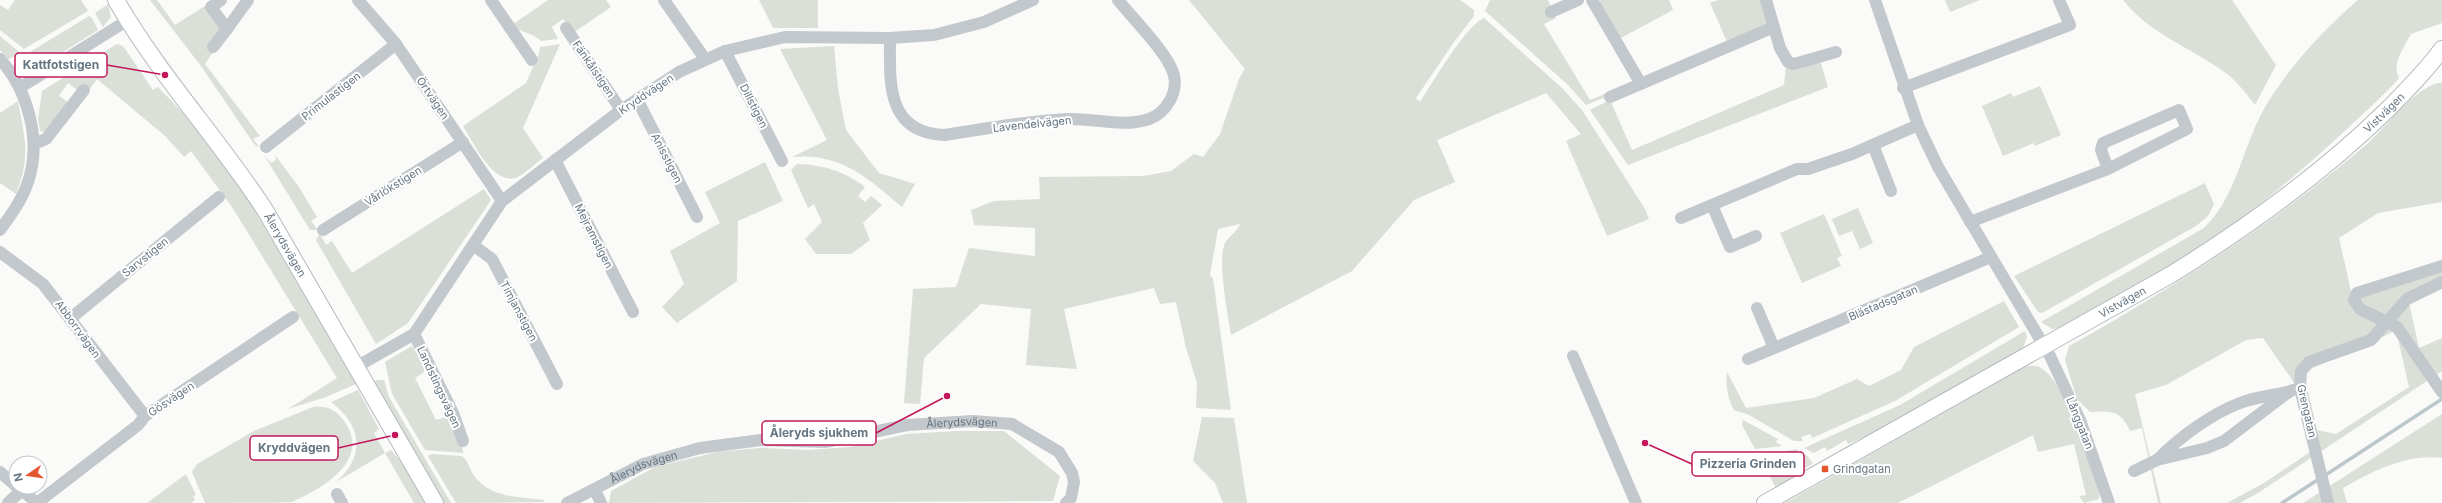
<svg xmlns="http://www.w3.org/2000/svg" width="2442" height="503" font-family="Inter,sans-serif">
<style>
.green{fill:#dadfd7;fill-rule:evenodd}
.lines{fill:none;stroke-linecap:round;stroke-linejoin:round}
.stream{stroke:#bbc7cb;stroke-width:3.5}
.major-casing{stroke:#b5babe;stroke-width:18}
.minor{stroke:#c3c8cc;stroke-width:12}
.major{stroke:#fff;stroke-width:16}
.poi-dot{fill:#e4572e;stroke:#fff;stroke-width:1.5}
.labels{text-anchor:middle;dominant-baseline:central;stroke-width:4;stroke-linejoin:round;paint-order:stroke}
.street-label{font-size:11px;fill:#657683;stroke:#fff}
.poi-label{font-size:11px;fill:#657683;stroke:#fff;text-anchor:start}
.leader{fill:none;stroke:#c2185b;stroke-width:1.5}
.callout-dot{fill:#c2185b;stroke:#fff;stroke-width:1.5}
.callout{fill:#fff;stroke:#c2185b;stroke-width:1.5}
.callout-label{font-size:12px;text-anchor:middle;font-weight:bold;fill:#657683}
</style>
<rect width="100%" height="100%" fill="#fafaf8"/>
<!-- green -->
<path class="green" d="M 15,0 L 81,0 L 88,11 L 24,49 L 0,30 L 0,5 L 8,10 Z
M 150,0 L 157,0 L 175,25 L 205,6 L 223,31 L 214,51 L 205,64 L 260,136 L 253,139 L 260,148 L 254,144 L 201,66 Z
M 548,0 L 606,0 L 611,7 L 573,33 L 563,19 L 552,27 L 558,39 L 541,41 C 533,33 521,33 512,25 Z
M 759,0 L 818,0 L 818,28 L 773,28 Z
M 1189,0 L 1460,0 L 1474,10 L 1474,16 L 1454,42 L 1416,98 L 1420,102 C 1432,84 1466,25 1484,18 L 1562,88 L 1582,110 L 1645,209 L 1649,219 L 1607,236 L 1566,141 L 1581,134 L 1546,93 L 1437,140 L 1455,182 L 1414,200 L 1352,271 L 1231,335 C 1228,315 1217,260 1225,243 C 1229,236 1237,232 1240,224 L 1218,229 L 1210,275 L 1213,278 L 1231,410 L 1196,408 L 1197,383 L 1186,348 L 1176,302 L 1160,304 L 1154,288 L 1064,309 L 1077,369 L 1026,365 L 1031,309 L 981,304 L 924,358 L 920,404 L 904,403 L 913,289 L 956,287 L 969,248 L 1035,256 L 1035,228 L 974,225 L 971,210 L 994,201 L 1040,199 L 1039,177 L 1143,176 L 1171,171 L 1194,154 L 1203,157 L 1220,134 L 1239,79 L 1245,69 Z
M 1490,0 L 1548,0 L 1556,18 L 1544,24 L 1590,100 L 1607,93 L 1608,96 L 1586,105 L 1568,85 L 1485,11 Z
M 1600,0 L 1669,0 L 1673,10 L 1619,39 L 1599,6 Z
M 1719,0 L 1763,0 L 1768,17 L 1766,28 L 1728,44 L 1710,3 Z
M 1945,0 L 1980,0 L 1950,12 Z
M 2123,0 L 2232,0 L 2276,65 L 2255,105 C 2245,92 2236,80 2223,71 C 2189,47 2149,33 2123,0 Z
M 2358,0 L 2442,0 L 2442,23 L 2411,34 C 2404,48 2391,63 2399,78 L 2391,87 C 2331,146 2268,202 2198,250 C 2157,278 2105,303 2061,328 L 2052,329 L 2041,322 L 2204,228 C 2237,196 2242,148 2264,109 C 2288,68 2322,31 2358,0 Z
M 108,4 L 111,17 L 103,27 L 95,13 Z
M 89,16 L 92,18 L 98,30 L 41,66 L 30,55 L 30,52 Z
M 0,36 L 19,52 L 18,55 L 8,59 L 0,50 Z
M 117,44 L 123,46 L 153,90 L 158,87 L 183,113 L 248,199 L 356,384 L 326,397 L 288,409 L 337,378 L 232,207 L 191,151 L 184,157 L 165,136 L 97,79 L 89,90 L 82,84 L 77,90 L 68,83 L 59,96 L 68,102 L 47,132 L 40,131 L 38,119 L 42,91 Z
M 560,44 L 523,128 L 543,158 C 535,164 527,172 518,177 C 494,188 473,142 463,126 L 526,83 L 533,67 L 537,64 L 540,47 Z
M 834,46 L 838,89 L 846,130 L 879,173 L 915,184 L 902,207 C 868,178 840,152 792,157 L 827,140 L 780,49 Z
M 24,57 L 36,67 L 33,73 L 20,72 L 13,66 L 18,59 Z
M 1820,60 L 1828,87 L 1628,165 L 1590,110 L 1610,100 L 1632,150 L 1784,85 L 1786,66 Z
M 2438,83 L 2442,83 L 2442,202 L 2378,213 L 2339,238 L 2351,291 L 2442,264 L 2442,286 L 2409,303 L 2419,348 L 2442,338 L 2442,371 L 2258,493 L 2240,503 L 2227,503 L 2264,483 L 2313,450 L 2295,384 L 2263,338 L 2246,340 L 2166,385 L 2135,394 L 2161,503 L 2158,503 L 2142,428 L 2130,431 C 2121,410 2111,411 2090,412 L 2077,399 L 2065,360 L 2069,346 C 2173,288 2274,223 2366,145 C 2386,127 2413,89 2438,83 ZM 2393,332 L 2398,339 L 2409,387 L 2336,434 L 2317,430 L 2304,374 L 2308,370 Z
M 2040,86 L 2061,135 L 2035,146 L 2034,143 L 2003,156 L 1982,106 L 2011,93 L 2013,97 Z
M 18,101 C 25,140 31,155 16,194 L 0,183 L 0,113 Z
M 264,155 L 271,163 L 276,160 L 275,155 L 299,187 L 317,217 L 311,221 L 318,230 L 310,230 Z
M 765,162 L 783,201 L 738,221 L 737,281 L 677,323 L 662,307 L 684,284 L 670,251 L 720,223 L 705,192 Z
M 797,164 C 824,165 844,171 865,187 L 858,196 L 865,202 L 871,196 L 882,205 L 863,223 L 870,240 L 851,254 L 816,254 L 805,239 L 822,222 L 814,204 L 808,208 L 791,170 Z
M 2205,183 L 2214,204 L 2208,216 L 2196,226 L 2042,313 L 2038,312 L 2014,276 Z
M 484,189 L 491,200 L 408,323 L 376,344 L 316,240 L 320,234 L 326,245 L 332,241 L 352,273 Z
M 1858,208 L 1873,243 L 1860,249 L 1852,231 L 1839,236 L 1832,219 Z
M 1824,214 L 1842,256 L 1837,258 L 1841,266 L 1802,283 L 1780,233 Z
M 2004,301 L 2019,327 L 1895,401 L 1812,438 L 1810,434 L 1801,437 L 1803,441 L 1794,441 L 1749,415 L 1734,410 C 1728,398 1725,385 1727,372 L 1746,408 L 1814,398 L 1857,379 L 1869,386 L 1901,370 L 1914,347 Z
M 2025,331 L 2027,337 L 2022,350 L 1877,431 L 1848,444 L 1846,440 L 1827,451 L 1825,447 L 1814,453 L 1804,448 L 1900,405 Z
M 412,346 L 425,368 L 423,373 L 415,378 L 436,420 L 448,416 L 462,446 L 463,453 L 425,450 L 392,394 L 385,362 Z
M 2026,366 C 2031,366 2037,365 2041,368 C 2066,382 2090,463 2099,492 L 2099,499 L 2084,503 L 2079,496 L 2086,495 L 2074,444 L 2038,452 L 2033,435 L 1898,503 L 1785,503 Z
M 377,380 L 384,380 L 389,397 L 451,503 L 443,503 L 373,382 Z
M 358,390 L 379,429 L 374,433 L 385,453 L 391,450 L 408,470 L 426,503 L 414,503 L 385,453 L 336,482 C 366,456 362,425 331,402 Z
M 313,407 C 327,405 336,410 344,421 C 372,460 323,488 292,502 C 284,503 219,503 205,503 L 192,472 L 197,464 L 254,431 Z
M 2442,414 L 2442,458 C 2408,453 2372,471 2343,488 L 2347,503 L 2303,503 Z
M 1202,417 L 1234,418 L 1247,503 L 1223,503 L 1215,483 L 1193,461 Z
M 1743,420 L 1778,439 L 1776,442 L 1782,446 L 1755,449 L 1742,425 Z
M 957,431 L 1004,431 L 1060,476 L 1053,501 L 609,503 L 611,491 L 655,467 L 717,452 L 759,448 L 808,450 L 850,447 L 906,434 Z
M 1798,449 L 1796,454 L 1803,458 L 1805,454 L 1813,463 L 1776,488 L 1761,461 L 1766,454 Z
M 432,454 L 462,456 C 468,460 470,471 475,477 C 492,498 519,497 544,500 L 544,502 L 456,503 L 428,456 Z
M 186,474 L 196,495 L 193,496 L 195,500 L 191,503 L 147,503 Z"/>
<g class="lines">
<!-- stream -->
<path class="stream" d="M 2324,476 L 2442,399
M 2282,503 L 2319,479"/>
<!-- major casing -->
<g class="major-casing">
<g id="major">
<path id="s2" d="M 116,0 C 159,75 218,138 265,210 L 435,503"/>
<path id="s3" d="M 1765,503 L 2172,274 C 2249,226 2322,174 2387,110 C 2406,91 2426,71 2442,49"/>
</g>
</g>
<!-- minor -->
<g class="minor">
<path d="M 221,0 L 211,7 L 227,29 L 248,0"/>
<path d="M 358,0 L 396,44 L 502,201"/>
<path d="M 491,0 L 532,60"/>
<path d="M 664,0 L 705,59"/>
<path d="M 1592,0 L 1641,84"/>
<path d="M 1766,0 L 1780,48 L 1788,62 L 1794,64 L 1836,52"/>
<path d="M 1875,0 L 1918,125 L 1938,167 L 2050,356 L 2080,420 L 2109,503"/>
<path d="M 1551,12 L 1578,0"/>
<path d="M 566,28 L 621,110"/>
<path d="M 890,38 C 890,81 885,132 944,135 C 985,129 1026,121 1067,119 C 1093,118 1124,128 1149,119 C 1166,113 1178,93 1174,75 C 1168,53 1133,19 1118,0"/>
<path d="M 213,47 L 227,29"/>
<path d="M 725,51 L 782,161"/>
<path d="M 0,59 C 28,90 42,141 28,182 C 22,200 11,215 0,230"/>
<path d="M 21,87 L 128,20"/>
<path d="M 1903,88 L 2070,25 L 2059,0"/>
<path d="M 1610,97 L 1774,27"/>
<path d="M 637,99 L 697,217"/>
<path d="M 34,144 L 46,139 L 84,90"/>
<path d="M 1873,145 L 1891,191"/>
<path d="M 266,147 L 396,44"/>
<path d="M 555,160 L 633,312"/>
<path d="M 1712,205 L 1730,247 L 1756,236"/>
<path d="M 1681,218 L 1797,169 L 1808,169 L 1852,154 L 1918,125"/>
<path d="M 1970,222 L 2108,169 L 2187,129 L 2179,110 L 2103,143 L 2101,150 L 2108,169"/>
<path d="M 323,230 L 463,142"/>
<path d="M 473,245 L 492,259 L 557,384"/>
<path d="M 0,252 L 43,284 L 145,416"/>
<path d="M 2442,266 L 2357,293 L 2354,300 L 2360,309 L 2397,327 L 2442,392"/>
<path d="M 1757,308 L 1774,348"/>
<path d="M 71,318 L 219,197"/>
<path d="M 414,334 L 453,413 L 463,441"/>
<path d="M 1573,356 L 1636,503"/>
<path d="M 1748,359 L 1991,257"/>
<path d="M 356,367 L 414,334 L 502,201 L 621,110 L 679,72 L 725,51 L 785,37 L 890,38 L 934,35 L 984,22 L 1033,0"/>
<path d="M 2158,459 C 2180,437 2211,414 2240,403 C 2255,397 2273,395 2289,392"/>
<path d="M 2134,471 L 2157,460 L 2207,448 L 2224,441 L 2290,391 L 2300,388"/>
<path d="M 0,472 L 16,486"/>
<path d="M 18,487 L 37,503"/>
<path d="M 595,490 L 601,503"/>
<path d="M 337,494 L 342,503"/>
<path d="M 8,503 L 22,490"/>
<path d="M 37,503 L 138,425 L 145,416 L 293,317"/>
<path id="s1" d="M 567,503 L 643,464 L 700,448 L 761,440 L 825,442 L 907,425 L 973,421 L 1012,424 L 1059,452 L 1072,473 L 1074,482 L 1071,498 L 1066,503"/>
<path d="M 2328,503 L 2300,388 L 2301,371 L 2309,362 L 2371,340 L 2407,299 L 2442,282"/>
</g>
<!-- major -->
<use href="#major" class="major"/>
</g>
<!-- markers -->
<rect class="poi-dot" x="1821" y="465" width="8" height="8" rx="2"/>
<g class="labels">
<!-- street labels -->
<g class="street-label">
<text transform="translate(594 69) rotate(56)">Fänkålstigen</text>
<text transform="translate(646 94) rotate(-34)">Kryddvägen</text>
<text transform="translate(331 96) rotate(-38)">Primulastigen</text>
<text transform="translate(433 98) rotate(56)">Örtvägen</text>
<text transform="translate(754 106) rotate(63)">Dillstigen</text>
<text stroke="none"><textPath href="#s3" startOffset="734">Vistvägen</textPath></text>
<text transform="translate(1032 124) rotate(-6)">Lavendelvägen</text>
<text transform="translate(667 158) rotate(63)">Anisstigen</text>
<text transform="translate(393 186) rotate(-32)">Vårlökstigen</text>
<text transform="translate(594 236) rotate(63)">Mejramstigen</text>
<text stroke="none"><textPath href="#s2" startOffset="298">Ålerydsvägen</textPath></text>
<text transform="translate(145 257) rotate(-39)">Sarvstigen</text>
<text stroke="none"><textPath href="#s3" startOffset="410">Vistvägen</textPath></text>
<text transform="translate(1883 303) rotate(-23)">Blästadsgatan</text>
<text transform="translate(519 311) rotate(62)">Timjanstigen</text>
<text transform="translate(78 329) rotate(54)">Abborrvägen</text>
<text transform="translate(439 387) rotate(65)">Landstingsvägen</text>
<text transform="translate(171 399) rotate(-34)">Gösvägen</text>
<text transform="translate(2307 411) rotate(77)">Grengatan</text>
<text stroke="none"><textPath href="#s1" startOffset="409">Ålerydsvägen</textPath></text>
<text transform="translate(2080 423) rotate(68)">Långgatan</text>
<text stroke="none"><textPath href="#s1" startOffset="85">Ålerydsvägen</textPath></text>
</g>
<!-- poi labels -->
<g class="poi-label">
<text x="1833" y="469">Grindgatan</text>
</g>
</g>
<!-- callouts -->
<path class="leader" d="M165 75L107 65M947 396L876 433M395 435L338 448M1645 443L1692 464"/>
<g class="callout-dot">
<circle cx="165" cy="75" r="4"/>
<circle cx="947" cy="396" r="4"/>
<circle cx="395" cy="435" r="4"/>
<circle cx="1645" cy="443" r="4"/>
</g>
<g class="callout">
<rect x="15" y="53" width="92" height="24" rx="4"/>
<rect x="762" y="421" width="114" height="24" rx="4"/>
<rect x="250" y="436" width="88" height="24" rx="4"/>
<rect x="1692" y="452" width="112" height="24" rx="4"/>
</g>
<g class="callout-label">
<text x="61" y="69">Kattfotstigen</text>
<text x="819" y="437">Åleryds sjukhem</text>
<text x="294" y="452">Kryddvägen</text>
<text x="1748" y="468">Pizzeria Grinden</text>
</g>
<!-- north arrow -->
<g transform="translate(28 475) rotate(257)"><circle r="19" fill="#ffffff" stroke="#c1c8cd"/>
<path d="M0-3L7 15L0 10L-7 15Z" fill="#e4572e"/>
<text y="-6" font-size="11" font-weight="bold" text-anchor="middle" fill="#657683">N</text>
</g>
</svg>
